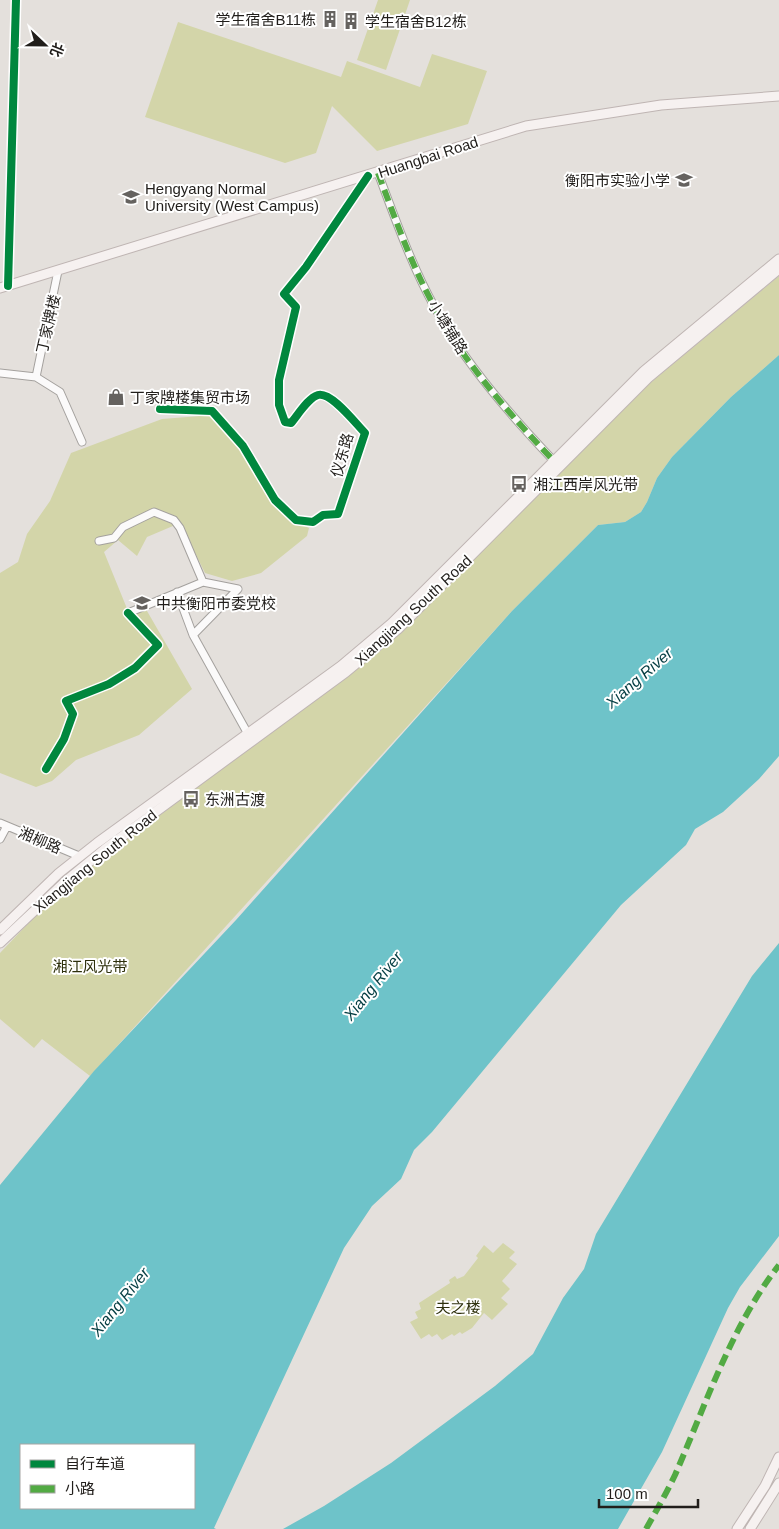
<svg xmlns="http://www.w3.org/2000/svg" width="779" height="1529" font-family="Helvetica,'Noto Sans SC',sans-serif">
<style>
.green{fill:#d3d5a9}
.water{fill:#6ec3c9;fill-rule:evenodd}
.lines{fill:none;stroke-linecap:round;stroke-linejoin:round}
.minor-casing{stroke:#a4a19e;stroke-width:9}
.major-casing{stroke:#bfb5b3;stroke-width:11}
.minor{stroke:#fbfafa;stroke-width:7}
.major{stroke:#f6f1f0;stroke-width:9}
.quiet{stroke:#52aa43;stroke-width:6;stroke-dasharray:12 6;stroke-linecap:butt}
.cycleway-casing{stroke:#fff;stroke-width:11}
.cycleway{stroke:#00873e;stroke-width:8}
.labels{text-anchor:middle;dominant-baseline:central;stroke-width:4;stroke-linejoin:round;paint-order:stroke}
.poi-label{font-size:15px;fill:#211e1b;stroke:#fff;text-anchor:start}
.street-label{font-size:15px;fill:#211e1b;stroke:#fff}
.park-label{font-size:15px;fill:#2e300c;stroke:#fff}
.water-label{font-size:16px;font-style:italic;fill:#053e43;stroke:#fff}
</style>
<rect width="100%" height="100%" fill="#e4e0dc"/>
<!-- green -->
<path class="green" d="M 378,0 L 410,0 L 386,70 L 357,60 Z
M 178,22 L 341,77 L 347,61 L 420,87 L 432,54 L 487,71 L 468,124 L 377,151 L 332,106 L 316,153 L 285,163 L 145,117 Z
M 779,276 L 779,355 L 731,397 L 672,457 L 657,478 L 647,502 L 641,512 L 625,522 L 598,525 L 512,611 L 90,1076 L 42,1039 L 34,1048 L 0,1019 L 0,953 L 56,894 L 98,861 L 362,665 L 544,489 L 649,384 Z
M 213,415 C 223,426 235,438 243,451 C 265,485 269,511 309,528 L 307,536 L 261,573 L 232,581 L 205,573 L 180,523 L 147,537 L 137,556 L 118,540 L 104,552 L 128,611 L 143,604 L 192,689 L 139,735 L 76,760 L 52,781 L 36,787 L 0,773 L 0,573 L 18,562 L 27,534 L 50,501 L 71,453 L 162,419 Z
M 503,1243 L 515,1252 L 509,1258 L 517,1264 L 502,1281 L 510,1289 L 501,1298 L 508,1304 L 492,1320 L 484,1313 L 472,1328 L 462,1334 L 460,1332 L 454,1336 L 452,1334 L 442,1340 L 437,1334 L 432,1337 L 429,1334 L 421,1339 L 410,1322 L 418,1318 L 415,1312 L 421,1309 L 419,1303 L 450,1283 L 449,1280 L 455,1276 L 457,1279 L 464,1276 L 478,1258 L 476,1256 L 484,1245 L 493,1253 Z"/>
<!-- water -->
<path class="water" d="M 779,355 L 779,756 L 759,779 L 723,812 L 695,829 L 686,845 L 621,905 L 432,1132 L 414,1150 L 401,1179 L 372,1206 L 344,1248 L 214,1528 L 216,1529 L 0,1529 L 0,1185 L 94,1071 L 236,920 L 512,611 L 598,525 L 625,522 L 641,512 L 647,502 L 657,478 L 672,457 L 731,397 ZM 194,1445 L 194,1508 L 21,1508 L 21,1445 Z
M 779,943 L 779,1236 L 740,1287 L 728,1308 L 662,1452 L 618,1529 L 283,1529 L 324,1506 L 391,1463 L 495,1386 L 533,1354 L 563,1298 L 584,1269 L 596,1234 L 752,976 Z"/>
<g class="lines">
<!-- minor casing -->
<g class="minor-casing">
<path id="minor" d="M 378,173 C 395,218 411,264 434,306 C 462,360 511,416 553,460
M 8,286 L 16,0
M 0,373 L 36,377 L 60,392 L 82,442
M 36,377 L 58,271
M 160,409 L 212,411 L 243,446 L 275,500 L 296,520 L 313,522 L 323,515 L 338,514 L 365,433 C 356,424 331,391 318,395 C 308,398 298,415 291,423 L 285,422 L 279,405 L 279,380 L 296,307 L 284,294 L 306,267 L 368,176
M 99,541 L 114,538 L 123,527 L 154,512 L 174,520 L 180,528 L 203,582 L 128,613
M 177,592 L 193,635 L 248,734
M 193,635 L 238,589 L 203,582
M 46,769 L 64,739 L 73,714 L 66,701 L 109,684 L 135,668 L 158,645 L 128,613
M 0,823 L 79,856
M 0,839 L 7,826"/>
</g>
<!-- major casing -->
<g class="major-casing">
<path id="major" d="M 0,288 L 526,126 L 661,105 L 779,96
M 0,930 L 59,873 L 97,843 L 341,666 L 392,623 L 644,371 L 779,259
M 0,943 L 67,880 L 105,849 L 346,672 L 398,629 L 648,378 L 779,269
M 737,1529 L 765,1486 L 779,1457
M 750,1529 L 779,1483"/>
</g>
<!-- minor -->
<use href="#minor" class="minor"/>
<!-- major -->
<use href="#major" class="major"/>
<!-- quiet -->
<path class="quiet" d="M 378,173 C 395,218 411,264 434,306 C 462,360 511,416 553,460
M 646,1529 C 656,1511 666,1494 675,1475 C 706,1404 731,1327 779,1265"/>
<!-- cycleway casing -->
<g class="cycleway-casing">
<path id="cycleway" d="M 8,286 L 16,0
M 160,409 L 212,411 L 243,446 L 275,500 L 296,520 L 313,522 L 323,515 L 338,514 L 365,433 C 356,424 331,391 318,395 C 308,398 298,415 291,423 L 285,422 L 279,405 L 279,380 L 296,307 L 284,294 L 306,267 L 368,176
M 46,769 L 64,739 L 73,714 L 66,701 L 109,684 L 135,668 L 158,645 L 128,613"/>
</g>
<!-- cycleway -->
<use href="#cycleway" class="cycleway"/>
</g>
<!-- icons -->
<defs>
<g id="building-bare" transform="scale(1.35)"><path d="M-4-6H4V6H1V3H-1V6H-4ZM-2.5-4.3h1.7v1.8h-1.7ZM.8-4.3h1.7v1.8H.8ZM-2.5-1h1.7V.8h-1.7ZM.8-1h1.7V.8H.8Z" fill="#65625f" stroke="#fff" stroke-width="2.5" paint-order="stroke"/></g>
<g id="school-bare" transform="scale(1.35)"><path d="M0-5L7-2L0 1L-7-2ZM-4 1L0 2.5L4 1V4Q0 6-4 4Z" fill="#65625f" stroke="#fff" stroke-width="2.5" paint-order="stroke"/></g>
<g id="university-bare" transform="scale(1.35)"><path d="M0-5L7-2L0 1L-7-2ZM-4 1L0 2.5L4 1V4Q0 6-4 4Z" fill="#65625f" stroke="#fff" stroke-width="2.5" paint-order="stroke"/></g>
<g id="shop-bare" transform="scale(1.35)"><path d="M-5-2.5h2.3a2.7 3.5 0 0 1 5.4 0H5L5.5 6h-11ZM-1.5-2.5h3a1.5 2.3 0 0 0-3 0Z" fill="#65625f" stroke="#fff" stroke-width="2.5" paint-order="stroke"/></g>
<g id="bus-bare" transform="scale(1.35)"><path d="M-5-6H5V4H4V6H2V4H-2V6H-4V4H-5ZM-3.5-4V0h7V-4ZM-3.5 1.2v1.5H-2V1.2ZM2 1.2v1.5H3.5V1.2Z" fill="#65625f" stroke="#fff" stroke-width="2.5" paint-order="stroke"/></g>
</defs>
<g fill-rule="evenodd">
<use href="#building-bare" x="330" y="19"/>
<use href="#building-bare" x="351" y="21"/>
<use href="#school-bare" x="684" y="180"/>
<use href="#university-bare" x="131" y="197"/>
<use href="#shop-bare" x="116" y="397"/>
<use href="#bus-bare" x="519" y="484"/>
<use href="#school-bare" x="142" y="603"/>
<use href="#bus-bare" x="191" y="799"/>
</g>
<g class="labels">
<!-- poi labels -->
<g class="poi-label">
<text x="316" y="19" text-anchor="end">学生宿舍B11栋</text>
<text x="365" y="21">学生宿舍B12栋</text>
<text x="670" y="180" text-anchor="end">衡阳市实验小学</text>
<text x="145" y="188">Hengyang Normal<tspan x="145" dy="17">University (West Campus)</tspan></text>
<text x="130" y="397">丁家牌楼集贸市场</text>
<text x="533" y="484">湘江西岸风光带</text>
<text x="156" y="603">中共衡阳市委党校</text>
<text x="205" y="799">东洲古渡</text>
</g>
<!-- street labels -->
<g class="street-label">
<text transform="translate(428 157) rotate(-18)">Huangbai Road</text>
<text transform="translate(48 324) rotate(-77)">丁家牌楼</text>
<text transform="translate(448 327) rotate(58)">小塘铺路</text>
<text transform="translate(342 455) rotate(-74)">仪东路</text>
<text transform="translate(413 610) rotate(-43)">Xiangjiang South Road</text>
<text transform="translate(40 840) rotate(23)">湘柳路</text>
<text transform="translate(95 861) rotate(-39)">Xiangjiang South Road</text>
</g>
<!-- park labels -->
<g class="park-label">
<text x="90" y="966">湘江风光带</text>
<text x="458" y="1307">夫之楼</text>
</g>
<!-- water labels -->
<g class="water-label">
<text transform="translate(639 678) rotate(-41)">Xiang River</text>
<text transform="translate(373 986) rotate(-51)">Xiang River</text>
<text transform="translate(120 1302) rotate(-51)">Xiang River</text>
</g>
</g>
<!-- legend -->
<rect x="20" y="1444" width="175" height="65" fill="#ffffff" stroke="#a6a5a4"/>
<rect x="30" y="1460" width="25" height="8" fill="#00873e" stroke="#a6a5a4"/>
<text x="65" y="1469" font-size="15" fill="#211e1b">自行车道</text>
<rect x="30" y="1485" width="25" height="8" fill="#52aa43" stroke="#a6a5a4"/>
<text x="65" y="1494" font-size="15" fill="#211e1b">小路</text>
<!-- north arrow -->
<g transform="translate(45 45) rotate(112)" stroke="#ffffff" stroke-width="4" paint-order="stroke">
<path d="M0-4L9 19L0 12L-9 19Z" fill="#211e1b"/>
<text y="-8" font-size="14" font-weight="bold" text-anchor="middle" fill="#211e1b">北</text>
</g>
<!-- scale -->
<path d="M599 1499v8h99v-8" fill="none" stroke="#211e1b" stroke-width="2.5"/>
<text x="606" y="1499" font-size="15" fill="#211e1b" stroke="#ffffff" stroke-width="4" paint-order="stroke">100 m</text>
</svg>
